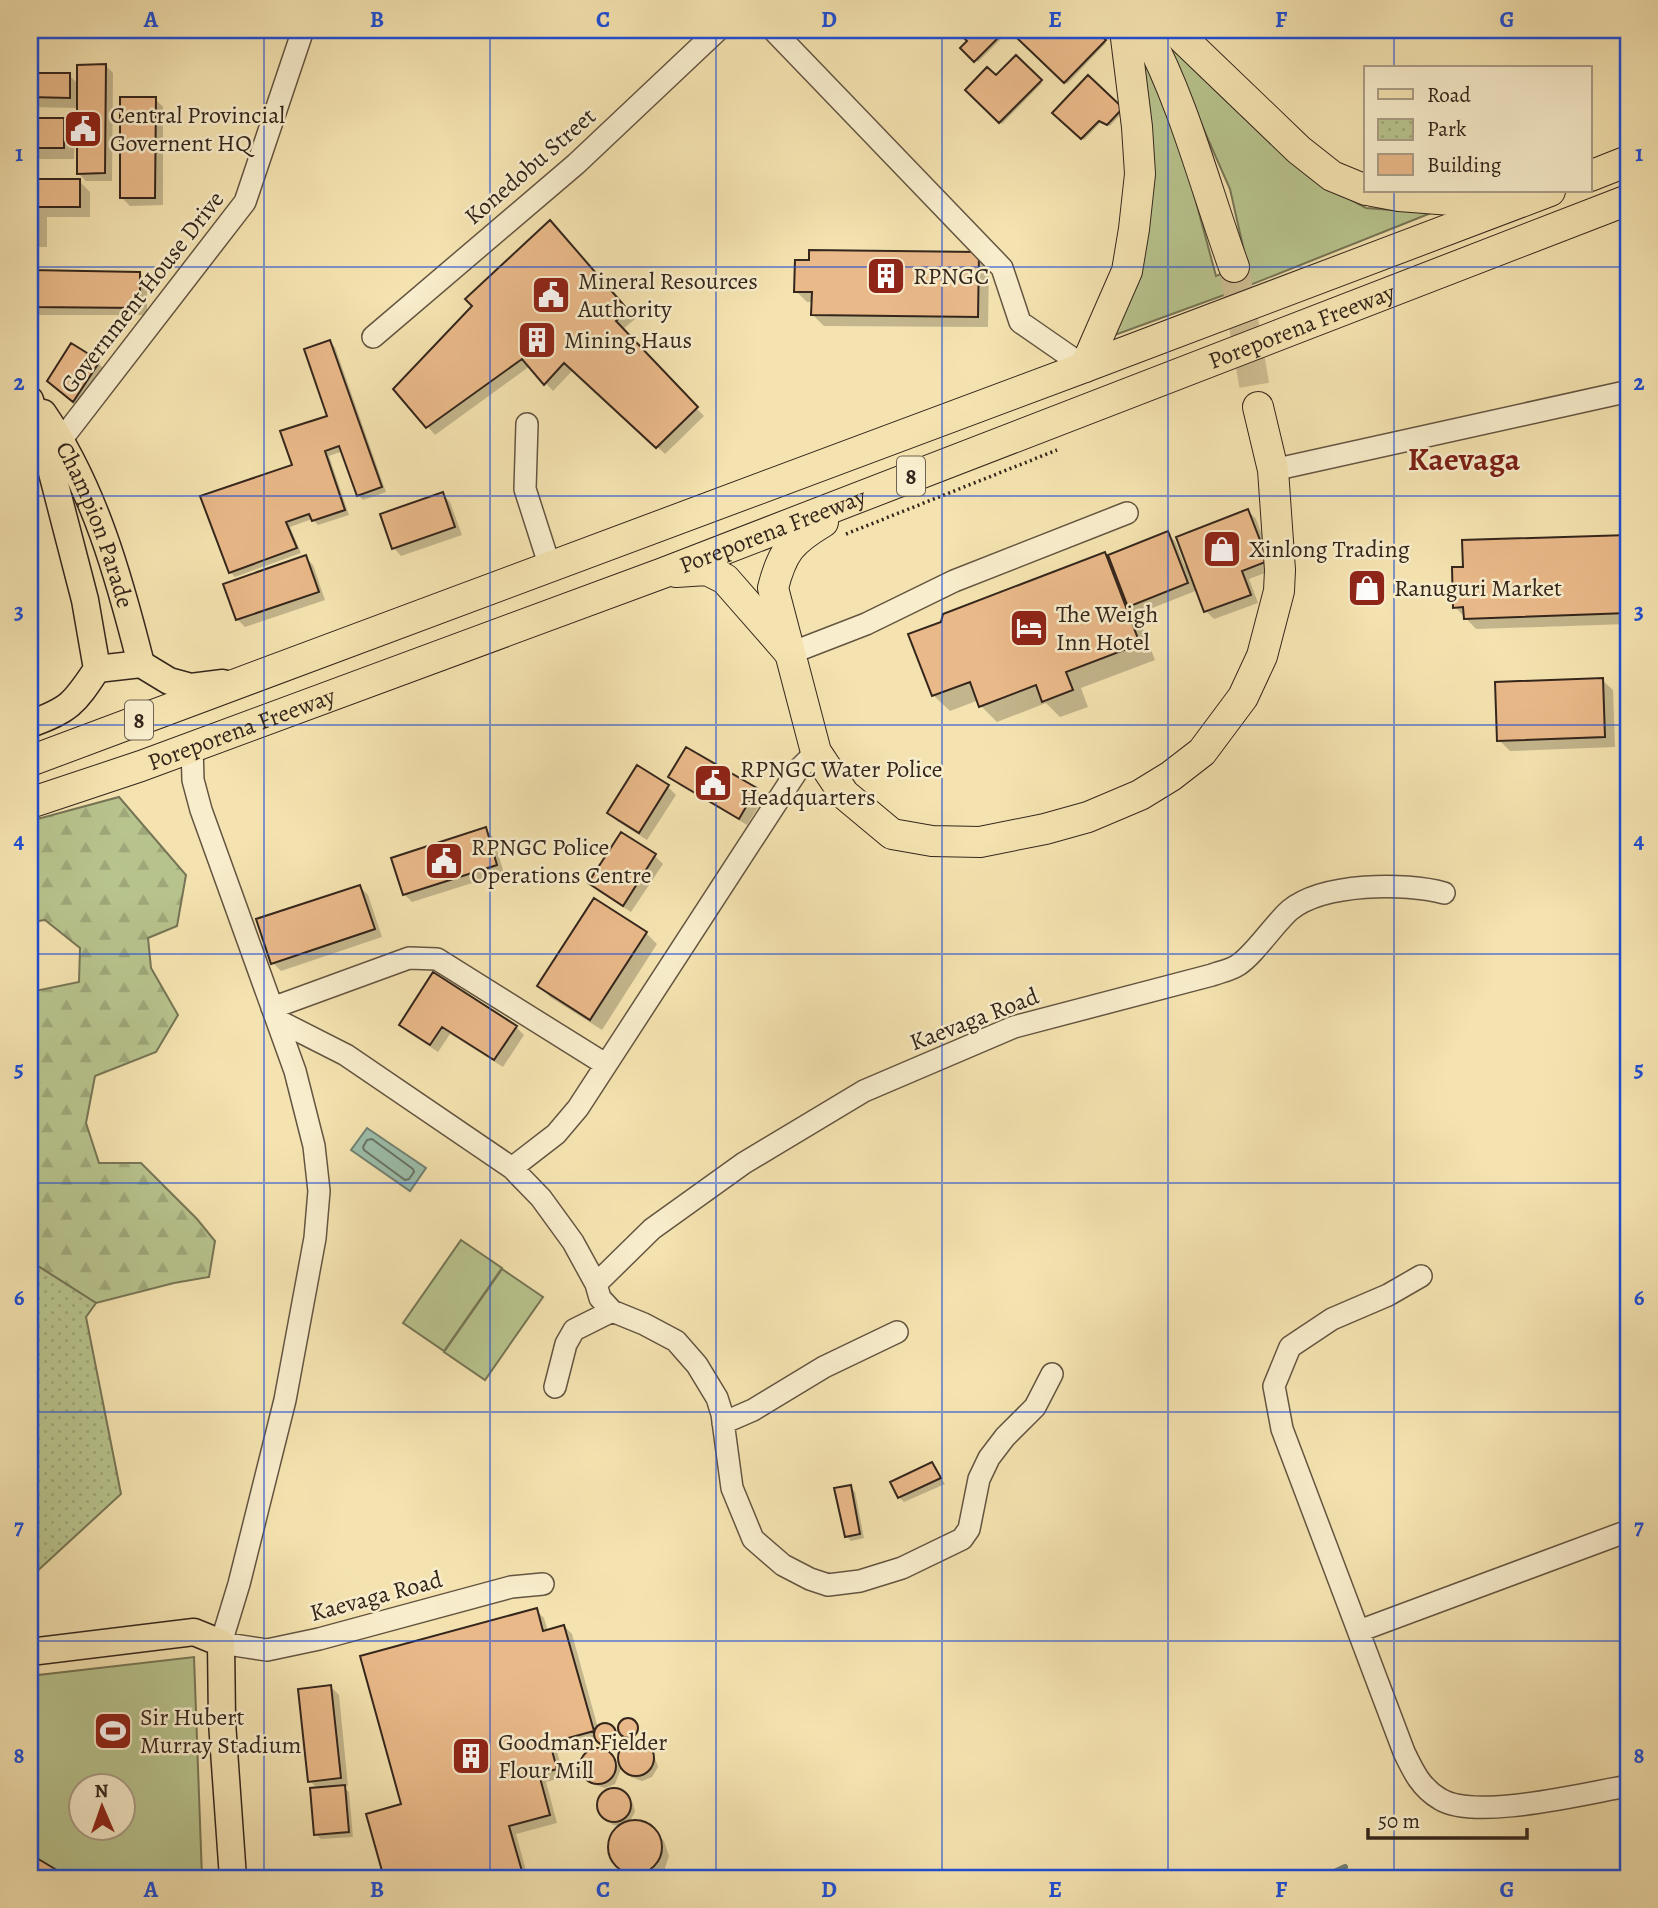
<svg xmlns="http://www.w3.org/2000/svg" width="1658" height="1908" font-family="Alegreya,serif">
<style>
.grass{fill:#b8c48e;stroke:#767555;stroke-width:2;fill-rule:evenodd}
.forest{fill:url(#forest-firs);stroke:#767555;stroke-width:2}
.park{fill:url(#park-dots);stroke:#767555;stroke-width:2}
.water{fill:#9cbeab;stroke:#728172;stroke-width:2}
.shadow{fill:#0003}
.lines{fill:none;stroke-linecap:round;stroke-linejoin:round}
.shore{stroke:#687264;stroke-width:2}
.stream{stroke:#728172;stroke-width:6}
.building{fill:#eab989;stroke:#34261c;stroke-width:2}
.highway-tunnel{stroke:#cebd92;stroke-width:30;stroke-dasharray:30 15;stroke-linecap:butt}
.minor-casing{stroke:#645541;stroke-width:24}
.major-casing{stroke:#34261c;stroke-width:29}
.highway-casing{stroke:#34261c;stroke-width:32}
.path{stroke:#34261c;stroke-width:3.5;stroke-dasharray:2 3.5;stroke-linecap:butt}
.minor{stroke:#f8edcc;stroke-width:21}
.major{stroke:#f4e3b0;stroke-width:26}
.highway{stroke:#f4e3b0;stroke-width:30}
.grid{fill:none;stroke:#1d4ed8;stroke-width:2;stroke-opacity:0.55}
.labels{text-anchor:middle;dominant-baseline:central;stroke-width:5;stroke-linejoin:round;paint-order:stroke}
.shield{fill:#f8edcc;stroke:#6f6251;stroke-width:2}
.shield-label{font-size:23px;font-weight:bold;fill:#34261c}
.poi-label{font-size:24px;fill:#34261c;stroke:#f8edcc;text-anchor:start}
.street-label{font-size:24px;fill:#34261c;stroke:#f8edcc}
.district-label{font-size:32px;font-weight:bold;fill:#7a1f14;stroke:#f8edcc}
.neatline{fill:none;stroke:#1d4ed8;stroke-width:2.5}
.grid-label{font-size:23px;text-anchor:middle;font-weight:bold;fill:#1d4ed8}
</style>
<defs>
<pattern id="forest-firs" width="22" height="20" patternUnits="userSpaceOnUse" patternTransform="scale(1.75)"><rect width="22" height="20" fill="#b8c48e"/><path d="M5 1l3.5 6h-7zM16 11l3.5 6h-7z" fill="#9fa87a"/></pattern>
<pattern id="park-dots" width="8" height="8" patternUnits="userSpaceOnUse" patternTransform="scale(1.75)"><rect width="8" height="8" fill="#b8c48e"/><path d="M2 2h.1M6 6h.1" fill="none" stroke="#9fa87a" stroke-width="1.8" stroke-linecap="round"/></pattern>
</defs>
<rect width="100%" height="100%" fill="#f4e3b0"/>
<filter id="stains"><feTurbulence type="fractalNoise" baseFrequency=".00286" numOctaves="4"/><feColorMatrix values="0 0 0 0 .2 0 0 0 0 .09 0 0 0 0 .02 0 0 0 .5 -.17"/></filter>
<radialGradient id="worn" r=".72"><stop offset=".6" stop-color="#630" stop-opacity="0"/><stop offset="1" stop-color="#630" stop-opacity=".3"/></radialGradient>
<!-- grass -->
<path class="grass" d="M 1160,30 L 1249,115 L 1309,177 L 1366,208 L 1431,213 L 1235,291 L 1112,336 L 1137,40 L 1185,161 L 1216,276 L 1247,264 L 1230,189 Z
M 461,1240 L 502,1268 L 444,1351 L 403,1323 Z
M 502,1269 L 543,1297 L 485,1380 L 444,1352 Z
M 194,1657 L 202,1878 L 30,1878 L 30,1676 ZM 80,1786 L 122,1786 L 122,1828 L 80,1828 Z"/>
<!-- forest -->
<path class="forest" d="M 119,797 L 186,875 L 177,926 L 148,938 L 151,968 L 178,1015 L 156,1052 L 95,1076 L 86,1123 L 99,1163 L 141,1163 L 197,1219 L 215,1241 L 209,1277 L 174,1283 L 96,1303 L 30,1261 L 30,992 L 79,982 L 80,948 L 45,920 L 30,922 L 30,821 Z"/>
<!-- park -->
<path class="park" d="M 30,1261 L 96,1303 L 86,1317 L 121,1494 L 34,1574 L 30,1575 Z"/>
<!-- water -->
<path class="water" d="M 367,1128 L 426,1168 L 410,1191 L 351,1150 Z"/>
<!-- shadow -->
<path class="shadow" d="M 958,30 L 1000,30 L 1005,35 L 978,62 L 963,48 L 970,41 Z
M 1030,30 L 1092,30 L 1106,43 L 1067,84 L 1021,39 Z
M 1016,58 L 1042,83 L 1002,124 L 967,90 L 996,78 Z
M 105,65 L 113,73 L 112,181 L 86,181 L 78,173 L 79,108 L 30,107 L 30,75 L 69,75 L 79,85 Z
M 1088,78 L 1124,111 L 1110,126 L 1101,122 L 1084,140 L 1055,113 Z
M 155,99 L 163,107 L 163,205 L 130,206 L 122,198 Z
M 30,120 L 64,120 L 75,130 L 74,159 L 30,159 Z
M 30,180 L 79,181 L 90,192 L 90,217 L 47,217 L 47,247 L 30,247 Z
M 558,230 L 635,319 L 622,330 L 704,416 L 665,454 L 573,370 L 553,391 L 530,366 L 435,435 L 428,427 L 474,306 Z
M 978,253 L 989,264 L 988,327 L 824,326 L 813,315 L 813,302 L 807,302 L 796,291 Z
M 30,272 L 139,273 L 147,281 L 147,315 L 30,315 Z
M 330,342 L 335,347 L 386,492 L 363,500 L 358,495 L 343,451 L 329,456 L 349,515 L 318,525 L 312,519 L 290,527 L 301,553 L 235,577 L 230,572 L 294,466 L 329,417 Z
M 98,363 L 103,368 L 78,406 L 55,386 Z
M 442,494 L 450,502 L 462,535 L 401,556 L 394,548 Z
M 1248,511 L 1256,519 L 1275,569 L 1249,579 L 1258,603 L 1214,619 L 1206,611 L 1198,590 L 1137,614 L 1155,660 L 1081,688 L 1088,707 L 1060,717 L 1046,703 L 997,722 L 981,706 L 979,700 L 950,711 L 933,695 L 1104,554 L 1113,563 L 1167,533 L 1175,541 L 1185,566 Z
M 1628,537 L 1628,624 L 1476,629 L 1455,607 L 1464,569 L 1464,542 Z
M 305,557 L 313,565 L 325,600 L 245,627 L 237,619 Z
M 1602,680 L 1613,690 L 1615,747 L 1510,751 L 1499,740 Z
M 638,768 L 668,787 L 676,795 L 647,840 L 617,821 L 609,813 Z
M 671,777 L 756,790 L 764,798 L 747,825 L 679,785 Z
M 485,829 L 493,837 L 504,873 L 412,902 L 404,894 Z
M 622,835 L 655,856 L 663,864 L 631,912 L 598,891 L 590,883 Z
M 360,887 L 368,895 L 382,937 L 281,971 L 273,963 Z
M 646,933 L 657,944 L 602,1030 L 550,997 L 540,986 Z
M 401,1025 L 516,1027 L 524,1035 L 503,1067 L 450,1034 L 438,1052 L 409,1033 Z
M 931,1464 L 945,1484 L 904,1502 L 899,1497 Z
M 850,1487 L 855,1492 L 864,1538 L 851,1541 L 846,1536 Z
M 536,1610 L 544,1618 L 548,1631 L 564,1626 L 572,1634 L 598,1728 L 604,1725 L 612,1728 L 616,1739 L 613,1744 L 605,1745 L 598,1739 L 557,1751 L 564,1777 L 546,1782 L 557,1823 L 516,1834 L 528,1878 L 385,1878 L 368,1815 L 403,1805 Z
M 331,1687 L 339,1695 L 348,1786 L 343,1786 L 349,1792 L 353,1837 L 321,1839 L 316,1834 L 318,1789 L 310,1781 Z
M620 1729a9 9 0 1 1 18 0a9 9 0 1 1-18 0Z
M 633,1742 L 647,1747 L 653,1752 L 658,1767 L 652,1777 L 642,1781 L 631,1777 L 622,1766 L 615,1784 L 605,1788 L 595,1785 L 583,1771 L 585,1756 L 594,1751 L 604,1751 L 619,1766 L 621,1752 Z
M 615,1789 L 624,1793 L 633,1803 L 635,1812 L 628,1824 L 635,1821 L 650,1826 L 664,1841 L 669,1856 L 664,1871 L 658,1877 L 635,1878 L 626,1874 L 612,1859 L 609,1850 L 613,1833 L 620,1826 L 613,1825 L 600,1812 L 599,1801 L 605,1793 Z"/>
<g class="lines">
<!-- shore -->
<path class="shore" d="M 372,1139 L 413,1169 L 414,1172 L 409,1179 L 405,1180 L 364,1150 L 363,1147 L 367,1140 Z"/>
<!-- stream -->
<path class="stream" d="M 1322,1878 L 1345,1867"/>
</g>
<!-- building -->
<path class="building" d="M 956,30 L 1002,30 L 1004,32 L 974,62 L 960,48 L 967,41 Z
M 1027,30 L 1095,30 L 1106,40 L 1064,83 L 1018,39 Z
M 1016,55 L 1042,80 L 999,123 L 965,90 L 987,67 L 996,75 Z
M 106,64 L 105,173 L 77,174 L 77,65 Z
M 30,73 L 70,73 L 70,98 L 30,97 Z
M 1088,75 L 1123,108 L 1107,125 L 1099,121 L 1081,139 L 1052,113 Z
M 120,97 L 156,97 L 155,198 L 120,198 Z
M 30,118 L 64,118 L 64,148 L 30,148 Z
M 30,179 L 80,179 L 80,207 L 36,207 L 36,237 L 30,237 Z
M 550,220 L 628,310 L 616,321 L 698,407 L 656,448 L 564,363 L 544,385 L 522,359 L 426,428 L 393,389 L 472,306 L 465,299 Z
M 809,250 L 979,252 L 978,317 L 811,315 L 812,292 L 794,292 L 795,260 L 809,260 Z
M 30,270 L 140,272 L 140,308 L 30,307 Z
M 330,340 L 382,487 L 357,496 L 339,446 L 325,451 L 345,510 L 312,521 L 309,514 L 286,522 L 297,548 L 229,573 L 200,496 L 292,465 L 280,431 L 327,416 L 304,349 Z
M 71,343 L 100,361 L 73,402 L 47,381 Z
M 443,492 L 455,527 L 392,549 L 380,514 Z
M 1248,509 L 1268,561 L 1242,571 L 1251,595 L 1204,612 L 1176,537 Z
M 1168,531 L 1188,583 L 1128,607 L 1108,555 Z
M 1628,535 L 1628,613 L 1464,619 L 1463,607 L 1453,608 L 1452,567 L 1463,567 L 1462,540 Z
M 1105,552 L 1140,644 L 1066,672 L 1073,690 L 1042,702 L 1036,685 L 979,707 L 970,682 L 932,696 L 908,634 L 941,622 L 943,614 Z
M 306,555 L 319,592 L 236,620 L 223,584 Z
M 1603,678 L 1605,737 L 1497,741 L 1495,682 Z
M 686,747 L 757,788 L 739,819 L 668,777 Z
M 637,765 L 669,785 L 639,833 L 607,813 Z
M 486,827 L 497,865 L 403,895 L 391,858 Z
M 621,832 L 656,854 L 623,906 L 588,883 Z
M 360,885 L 375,929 L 271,964 L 256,919 Z
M 594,898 L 647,932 L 590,1020 L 537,986 Z
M 433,972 L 517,1026 L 494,1060 L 442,1027 L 430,1045 L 399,1025 Z
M 932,1462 L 941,1478 L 898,1498 L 890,1482 Z
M 851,1485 L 860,1534 L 845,1537 L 834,1488 Z
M 537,1608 L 543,1631 L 564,1625 L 594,1731 L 550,1743 L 557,1769 L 539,1774 L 550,1815 L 509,1826 L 524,1878 L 384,1878 L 366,1814 L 401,1804 L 360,1656 Z
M 331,1685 L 341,1778 L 308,1782 L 298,1689 Z
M618 1728a10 10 0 1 1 20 0a10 10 0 1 1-20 0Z
M594 1734a11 11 0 1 1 22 0a11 11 0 1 1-22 0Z
M618 1758a18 18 0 1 1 36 0a18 18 0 1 1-36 0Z
M580 1766a18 18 0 1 1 36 0a18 18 0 1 1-36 0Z
M 345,1785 L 349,1832 L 314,1835 L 310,1788 Z
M597 1805a17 17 0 1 1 34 0a17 17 0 1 1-34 0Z
M608 1847a27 27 0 1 1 54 0a27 27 0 1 1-54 0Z
M 30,1854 L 70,1878 L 30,1878 Z"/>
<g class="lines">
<!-- highway-tunnel -->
<path class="highway-tunnel" d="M 1234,267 L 1258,407"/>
<!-- minor casing -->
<g class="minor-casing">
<path id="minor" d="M 773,30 L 1002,268 L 1020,322 L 1085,367
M 373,337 L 576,164 L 718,30
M 527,424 L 525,489 L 550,567
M 54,454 L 65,435 L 245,202 L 303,30
M 1273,470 L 1625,392 L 1628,393
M 791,653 L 866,624 L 954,581 L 1127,513
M 192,746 L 193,780 L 201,810 L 295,1071 L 314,1146 L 319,1191 L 315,1238 L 285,1400 L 239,1584 L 221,1643 L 267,1650 L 319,1639 L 511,1587 L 543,1584
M 272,1008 L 409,958 L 437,959 L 605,1064
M 277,1020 L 346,1055 L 512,1168 L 541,1198 L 573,1242 L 596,1284 L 600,1298 L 612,1311 L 644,1324 L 676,1341 L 697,1365 L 717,1398 L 722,1414 L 732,1488 L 753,1539 L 783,1565 L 810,1579 L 828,1585 L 860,1581 L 902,1568 L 962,1539 L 969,1529 L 979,1479 L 989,1458 L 1005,1437 L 1035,1407 L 1052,1374
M 512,1168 L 556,1134 L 578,1108 L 797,771 L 816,752
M 1421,1276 L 1388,1295 L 1332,1319 L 1290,1347 L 1274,1386 L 1282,1429 L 1404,1752 C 1413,1771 1421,1788 1440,1799 C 1475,1821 1586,1793 1628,1786
M 596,1284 L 652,1229 L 744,1163 L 864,1091 L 1014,1027 L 1212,975 C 1220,972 1231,970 1238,965 C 1254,955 1274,924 1290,910 C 1323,883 1405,882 1444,893
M 555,1387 L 566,1344 L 574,1330 L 612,1311
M 723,1423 L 753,1410 L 824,1367 L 897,1332
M 1359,1631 L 1628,1531"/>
</g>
<!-- major casing -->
<g class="major-casing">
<g id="major">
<path d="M 30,400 L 49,461 L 85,600 L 97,669 C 74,704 69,710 30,724"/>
<path id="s1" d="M 43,413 C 94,487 119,577 141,664"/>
<path d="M 97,669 L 141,664 L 169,681 L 191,687 L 223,683"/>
<path d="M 30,1652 L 194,1632 L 221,1643 L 222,1722 L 233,1878"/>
</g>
</g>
<!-- highway casing -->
<g class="highway-casing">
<g id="highway">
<path d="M 1145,30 C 1185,105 1205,187 1234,267"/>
<path d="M 1174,30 L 1299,150 L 1332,176 L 1366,190"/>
<path d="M 1590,176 L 1628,161"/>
<path d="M 1372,191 L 1399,196 L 1504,204"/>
<path d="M 1085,367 L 1127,271 L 1134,229 L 1140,174 L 1137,127 L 1125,30"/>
<path d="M 823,522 C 791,541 782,552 773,588 L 816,752 L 844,794 L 892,834 L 932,841 L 980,842 L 1045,829 L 1088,817 L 1140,795 L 1171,776 L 1202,752 L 1243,697 L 1262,656 L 1279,591 L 1280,570 L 1273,470 L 1258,407"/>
<path d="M 676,572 L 707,570 L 725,579 L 788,651"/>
<path d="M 30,761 L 1085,367 L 1550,191"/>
<path id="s2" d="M 30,803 L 141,766 L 663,573 L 1628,200"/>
</g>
</g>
<!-- path -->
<path class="path" d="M 846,534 L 1057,450"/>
<!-- minor -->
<use href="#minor" class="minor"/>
<!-- major -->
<use href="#major" class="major"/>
<!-- highway -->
<use href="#highway" class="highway"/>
</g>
<!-- grid -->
<path class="grid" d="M 264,30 L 264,1878M 490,30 L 490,1878M 716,30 L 716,1878M 942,30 L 942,1878M 1168,30 L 1168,1878M 1394,30 L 1394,68M 1394,191 L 1394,1878M 30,267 L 1628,267M 30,496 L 1628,496M 30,725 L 1628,725M 30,954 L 1628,954M 30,1183 L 1628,1183M 30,1412 L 1628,1412M 30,1641 L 1628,1641"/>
<!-- icons -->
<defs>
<g id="civic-square" transform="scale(2.0125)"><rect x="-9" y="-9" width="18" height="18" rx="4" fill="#8f2418" stroke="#f8edcc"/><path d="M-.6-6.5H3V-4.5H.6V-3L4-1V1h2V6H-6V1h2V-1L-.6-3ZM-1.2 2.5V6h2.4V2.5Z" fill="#fff"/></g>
<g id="building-square" transform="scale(2.0125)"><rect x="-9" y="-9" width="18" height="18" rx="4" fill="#8f2418" stroke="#f8edcc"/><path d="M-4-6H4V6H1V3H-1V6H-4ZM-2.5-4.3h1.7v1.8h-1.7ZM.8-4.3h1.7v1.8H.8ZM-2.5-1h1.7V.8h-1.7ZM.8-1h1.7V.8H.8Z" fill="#fff"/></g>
<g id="shop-square" transform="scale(2.0125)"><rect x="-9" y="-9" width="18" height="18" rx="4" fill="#8f2418" stroke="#f8edcc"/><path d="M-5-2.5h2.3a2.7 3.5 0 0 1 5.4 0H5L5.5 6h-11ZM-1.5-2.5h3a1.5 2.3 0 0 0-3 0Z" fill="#fff"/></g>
<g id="hotel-square" transform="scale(2.0125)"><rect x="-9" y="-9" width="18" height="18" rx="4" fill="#8f2418" stroke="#f8edcc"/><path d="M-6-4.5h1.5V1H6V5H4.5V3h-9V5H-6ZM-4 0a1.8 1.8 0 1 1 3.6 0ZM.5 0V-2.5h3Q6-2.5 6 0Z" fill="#fff"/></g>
<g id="stadium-square" transform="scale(2.0125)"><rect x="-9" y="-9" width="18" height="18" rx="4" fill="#8f2418" stroke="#f8edcc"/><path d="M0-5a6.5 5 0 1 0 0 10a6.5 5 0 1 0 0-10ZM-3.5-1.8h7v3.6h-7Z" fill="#fff"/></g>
</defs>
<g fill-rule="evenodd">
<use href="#civic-square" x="83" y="129"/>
<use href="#building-square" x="886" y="276"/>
<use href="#civic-square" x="551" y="295"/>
<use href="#building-square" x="537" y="340"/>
<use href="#shop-square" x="1222" y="549"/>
<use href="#shop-square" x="1367" y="588"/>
<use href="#hotel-square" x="1029" y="628"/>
<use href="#civic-square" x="713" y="783"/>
<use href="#civic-square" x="444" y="861"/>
<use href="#stadium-square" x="113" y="1731"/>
<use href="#building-square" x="471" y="1756"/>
</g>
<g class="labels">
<!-- shield labels -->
<g class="shield">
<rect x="897" y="456.5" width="28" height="39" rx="5"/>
<rect x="125" y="700.5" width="28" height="39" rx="5"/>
</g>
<g class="shield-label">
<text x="911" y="476">8</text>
<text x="139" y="720">8</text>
</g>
<!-- poi labels -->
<g class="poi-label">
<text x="110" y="115">Central Provincial<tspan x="110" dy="28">Governent HQ</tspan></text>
<text x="913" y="276">RPNGC</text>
<text x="578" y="281">Mineral Resources<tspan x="578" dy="28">Authority</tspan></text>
<text x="564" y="340">Mining Haus</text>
<text x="1249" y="549">Xinlong Trading</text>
<text x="1394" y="588">Ranuguri Market</text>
<text x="1056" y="614">The Weigh<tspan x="1056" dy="28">Inn Hotel</tspan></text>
<text x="740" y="769">RPNGC Water Police<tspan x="740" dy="28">Headquarters</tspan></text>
<text x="471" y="847">RPNGC Police<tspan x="471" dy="28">Operations Centre</tspan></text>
<text x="140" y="1717">Sir Hubert<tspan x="140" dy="28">Murray Stadium</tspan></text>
<text x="498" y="1742">Goodman Fielder<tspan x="498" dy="28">Flour Mill</tspan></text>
</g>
<!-- street labels -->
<g class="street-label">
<text transform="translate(530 166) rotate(-41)">Konedobu Street</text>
<text transform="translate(142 292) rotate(-52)">Government House Drive</text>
<text stroke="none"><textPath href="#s2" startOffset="1358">Poreporena Freeway</textPath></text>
<text stroke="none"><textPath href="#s1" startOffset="124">Champion Parade</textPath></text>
<text stroke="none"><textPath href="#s2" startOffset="791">Poreporena Freeway</textPath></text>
<text stroke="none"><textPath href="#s2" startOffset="224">Poreporena Freeway</textPath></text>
<text transform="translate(974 1019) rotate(-21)">Kaevaga Road</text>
<text transform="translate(376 1596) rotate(-15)">Kaevaga Road</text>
</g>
<!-- district labels -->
<g class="district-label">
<text x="1464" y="459">Kaevaga</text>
</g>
</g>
<!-- margin -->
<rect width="1658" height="1908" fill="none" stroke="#f4e3b0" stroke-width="77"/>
<!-- legend -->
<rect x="1364" y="66" width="228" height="126" fill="#f8edcc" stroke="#aa9d86" stroke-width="2"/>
<rect x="1378" y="89" width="35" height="10" fill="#f4e3b0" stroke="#aa9d86" stroke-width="2"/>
<text x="1427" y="102" font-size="21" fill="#34261c">Road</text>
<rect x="1378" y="119" width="35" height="21" fill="url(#park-dots)" stroke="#aa9d86" stroke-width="2"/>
<text x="1427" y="136" font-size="21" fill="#34261c">Park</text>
<rect x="1378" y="154" width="35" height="21" fill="#eab989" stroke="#aa9d86" stroke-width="2"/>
<text x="1427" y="172" font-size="21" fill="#34261c">Building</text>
<!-- north arrow -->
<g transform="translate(102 1807) rotate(358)"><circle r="33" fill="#f8edcc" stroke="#aa9d86" stroke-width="2"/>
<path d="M0-5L12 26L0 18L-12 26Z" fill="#8f2418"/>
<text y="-10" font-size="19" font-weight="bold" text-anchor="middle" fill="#34261c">N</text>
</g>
<!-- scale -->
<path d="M1368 1828v10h159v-10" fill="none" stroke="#34261c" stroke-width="3.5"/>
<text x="1378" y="1828" font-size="21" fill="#34261c" stroke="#f8edcc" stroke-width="5" paint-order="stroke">50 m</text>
<rect x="38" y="38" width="1582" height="1832" class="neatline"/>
<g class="grid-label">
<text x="151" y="27">A</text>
<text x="377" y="27">B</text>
<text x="603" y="27">C</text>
<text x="829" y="27">D</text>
<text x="1055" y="27">E</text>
<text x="1281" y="27">F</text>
<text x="1507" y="27">G</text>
<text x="19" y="161">1</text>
<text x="1639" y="161">1</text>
<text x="19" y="390">2</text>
<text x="1639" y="390">2</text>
<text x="19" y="619">3</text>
<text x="1639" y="619">3</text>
<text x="19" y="848">4</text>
<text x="1639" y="848">4</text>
<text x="19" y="1076">5</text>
<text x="1639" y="1076">5</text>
<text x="19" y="1305">6</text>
<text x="1639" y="1305">6</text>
<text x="19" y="1534">7</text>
<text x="1639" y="1534">7</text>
<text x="19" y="1763">8</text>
<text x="1639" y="1763">8</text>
<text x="151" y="1897">A</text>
<text x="377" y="1897">B</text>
<text x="603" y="1897">C</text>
<text x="829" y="1897">D</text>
<text x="1055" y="1897">E</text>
<text x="1281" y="1897">F</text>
<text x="1507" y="1897">G</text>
</g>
<rect width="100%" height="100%" filter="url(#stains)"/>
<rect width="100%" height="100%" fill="url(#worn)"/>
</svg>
